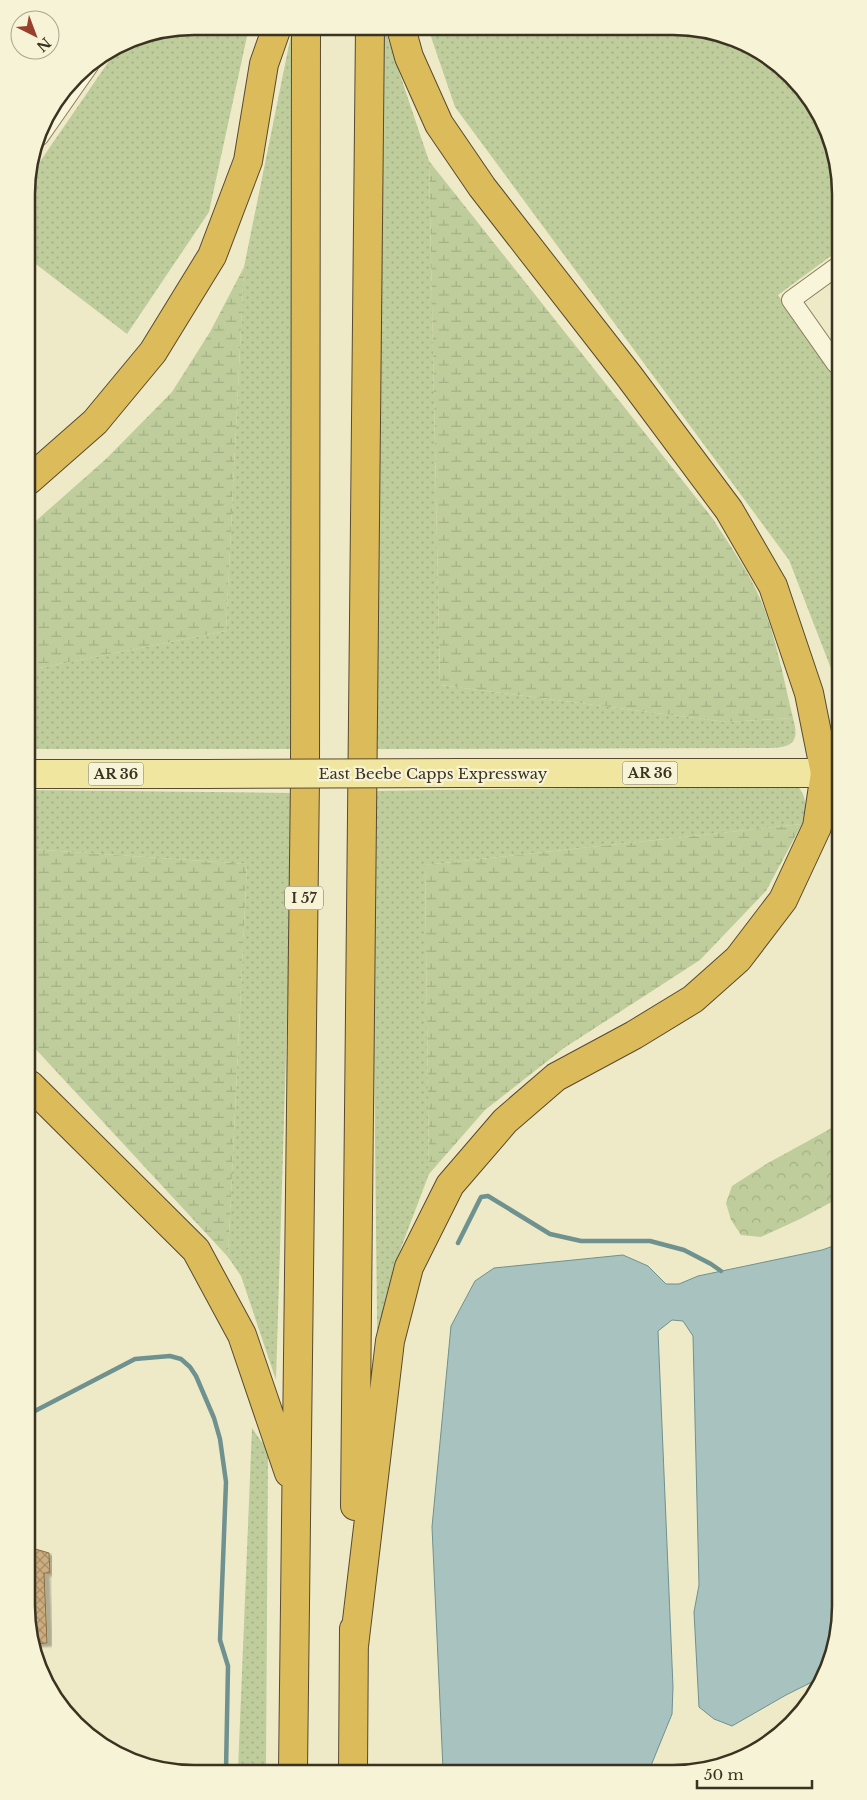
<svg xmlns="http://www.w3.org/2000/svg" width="867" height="1800" font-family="'Libre Baskerville',serif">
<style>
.grass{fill:url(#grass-dots)}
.forest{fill:url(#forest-crowns)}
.wetland{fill:url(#wetland-marsh)}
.water{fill:#a8c2bf;stroke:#6f918f}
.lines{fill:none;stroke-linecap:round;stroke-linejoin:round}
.stream{stroke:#6f918f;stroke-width:4.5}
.building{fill:url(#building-cross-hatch);stroke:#896c42;filter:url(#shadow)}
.minor-casing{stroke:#8a7d5c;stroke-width:20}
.primary-casing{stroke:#584a30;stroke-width:30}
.motorway-casing{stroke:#584a30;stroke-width:30}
.minor{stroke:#f9f5db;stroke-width:18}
.primary{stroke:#f0e6a0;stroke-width:28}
.motorway{stroke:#dcbb5a;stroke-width:28}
.primary-bridge-casing{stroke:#584a30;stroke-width:30;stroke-linecap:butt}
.primary-bridge{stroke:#f0e6a0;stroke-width:28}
.labels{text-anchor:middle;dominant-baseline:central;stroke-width:4.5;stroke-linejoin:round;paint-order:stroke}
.shield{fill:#f6f3d7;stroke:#736c57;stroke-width:1}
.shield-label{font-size:14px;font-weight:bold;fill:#3b3220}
.street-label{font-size:15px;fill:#3b3220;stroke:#f6f3d7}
.rim{fill:none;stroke:#3b3220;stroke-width:2.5}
</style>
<defs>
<pattern id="grass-dots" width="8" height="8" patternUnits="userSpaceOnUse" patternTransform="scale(1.25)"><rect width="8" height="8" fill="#becd9b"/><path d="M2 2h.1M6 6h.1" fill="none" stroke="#a4b085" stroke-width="1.8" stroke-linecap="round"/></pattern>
<pattern id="forest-crowns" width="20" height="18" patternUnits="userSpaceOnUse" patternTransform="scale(1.25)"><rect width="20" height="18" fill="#becd9b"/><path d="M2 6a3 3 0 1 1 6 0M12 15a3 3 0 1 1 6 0" fill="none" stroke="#a4b085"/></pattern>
<pattern id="wetland-marsh" width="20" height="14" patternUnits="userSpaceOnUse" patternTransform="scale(1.25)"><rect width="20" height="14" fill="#becd9b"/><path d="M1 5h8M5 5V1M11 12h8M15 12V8" fill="none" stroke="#a4b085"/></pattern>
<pattern id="building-cross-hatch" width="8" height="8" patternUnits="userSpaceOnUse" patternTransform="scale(1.25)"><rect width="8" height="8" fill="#ccad7e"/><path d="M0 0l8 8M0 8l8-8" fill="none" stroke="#a78d67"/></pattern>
<filter id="shadow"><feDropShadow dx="5.5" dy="3" stdDeviation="1" flood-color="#0004"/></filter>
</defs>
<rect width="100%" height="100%" fill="#eeeac7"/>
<!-- grass -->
<path class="grass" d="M 194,26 L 249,27 L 209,212 L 127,334 L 28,258 L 28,179 L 109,61 L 114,49 L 130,39 Z
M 384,27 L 429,161 L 440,685 L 726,722 L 793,718 C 799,739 795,747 773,748 L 373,749 Z
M 428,28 L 705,29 L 784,68 L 813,101 L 835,151 L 835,253 L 778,295 L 836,380 L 837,684 L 789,560 L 455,107 Z
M 291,35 L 293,749 L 29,749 L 29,670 L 226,631 L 244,267 Z
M 797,785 C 809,800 805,807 802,824 L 425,865 L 429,1174 L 393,1269 L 378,1401 L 371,791 Z
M 29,790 L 294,793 L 276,1380 L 241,1276 L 228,1257 L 247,864 L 30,849 Z
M 252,1428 L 268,1451 L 266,1770 L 238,1770 Z"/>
<!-- forest -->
<path class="forest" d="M 839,1124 L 839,1198 L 800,1219 L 761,1237 L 741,1235 L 731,1220 L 726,1203 L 732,1186 L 768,1163 Z"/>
<!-- wetland -->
<path class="wetland" d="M 429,161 L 713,519 C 730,546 750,573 762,603 C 776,637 784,681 793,718 L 726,722 L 440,685 Z
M 244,267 L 226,631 L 29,670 L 29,527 L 106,459 L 172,392 L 210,332 Z
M 802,824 L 766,891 L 700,960 L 564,1048 L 485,1110 L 429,1174 L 425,865 Z
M 30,849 L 247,864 L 228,1257 L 30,1043 Z"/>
<!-- water -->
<path class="water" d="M 839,1244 L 840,1617 L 828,1670 L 824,1676 L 786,1695 L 732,1726 L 714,1719 L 699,1707 L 694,1612 L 699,1585 L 693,1336 L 683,1321 L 672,1320 L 658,1331 L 673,1687 L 672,1714 L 650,1768 L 443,1769 L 432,1527 L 451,1326 L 475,1281 L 494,1268 L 623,1255 L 648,1266 L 666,1284 L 679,1284 L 698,1276 L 822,1250 Z"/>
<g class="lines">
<!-- stream -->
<path class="stream" d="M 458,1243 L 481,1197 L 488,1196 L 550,1234 L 581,1241 L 650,1241 L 684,1250 L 711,1264 L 721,1271
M 31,1413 L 135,1359 L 170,1356 L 181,1359 L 190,1367 L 196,1376 L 214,1418 L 220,1439 L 226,1482 L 220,1640 L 228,1666 L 226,1770"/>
</g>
<!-- building -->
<path class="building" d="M 32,1548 L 49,1553 L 50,1573 L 44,1573 L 47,1643 L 32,1644 Z"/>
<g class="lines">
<!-- minor casing -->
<g class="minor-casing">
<path id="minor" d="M 39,137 L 90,64
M 835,268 L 791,300 L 836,364"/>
</g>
<!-- primary casing -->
<g class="primary-casing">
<path id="primary" d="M 463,773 L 837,773
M 29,774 L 203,774"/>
</g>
<!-- motorway casing -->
<g class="motorway-casing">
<path id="motorway" d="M 29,480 L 95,422 L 153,352 L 212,256 L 248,161 L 264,64 L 277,27
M 30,1085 L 196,1250 L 242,1335 L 289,1473
M 355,1506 L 370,27
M 354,1646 L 390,1341 L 409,1267 L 450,1185 L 505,1121 L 556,1077 L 634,1035 L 693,999 L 738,959 L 783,900 L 817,827 L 825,773 L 809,693 L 773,586 L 729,510 L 629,376 L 482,187 L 439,124 L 409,57 L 401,28
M 293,1770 L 305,778 L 306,27
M 353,1770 L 354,1629"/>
</g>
<!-- minor -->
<use href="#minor" class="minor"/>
<!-- primary -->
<use href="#primary" class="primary"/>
<!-- motorway -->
<use href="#motorway" class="motorway"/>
<!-- primary-bridge casing -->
<g class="primary-bridge-casing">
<path id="primary-bridge" d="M 203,774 L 463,773"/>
</g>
<!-- primary-bridge -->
<use href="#primary-bridge" class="primary-bridge"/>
</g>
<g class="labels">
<!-- shield labels -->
<g class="shield">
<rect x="622.5" y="761.5" width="55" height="23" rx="4"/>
<rect x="88.5" y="762.5" width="55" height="23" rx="4"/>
<rect x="285" y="886.5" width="38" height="23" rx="4"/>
</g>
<g class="shield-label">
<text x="650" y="773">AR 36</text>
<text x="116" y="774">AR 36</text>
<text x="304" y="898">I 57</text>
</g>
<!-- street labels -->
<g class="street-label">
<text x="433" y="773">East Beebe Capps Expressway</text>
</g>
</g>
<!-- crop -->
<path d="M0 0H867V1800H0ZM194 35H673A159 159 0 0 1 832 194V1606A159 159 0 0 1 673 1765H194A159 159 0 0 1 35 1606V194A159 159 0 0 1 194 35Z" fill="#f6f3d7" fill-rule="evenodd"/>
<path class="rim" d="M194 35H673A159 159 0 0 1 832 194V1606A159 159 0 0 1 673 1765H194A159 159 0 0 1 35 1606V194A159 159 0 0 1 194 35Z"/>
<!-- north arrow -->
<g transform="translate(35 35) rotate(138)"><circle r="24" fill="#f6f3d7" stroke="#aba68e"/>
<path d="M0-4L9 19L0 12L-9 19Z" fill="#99402d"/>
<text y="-8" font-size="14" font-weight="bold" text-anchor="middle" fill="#3b3220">N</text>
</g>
<!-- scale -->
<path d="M697 1780v8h115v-8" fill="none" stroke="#3b3220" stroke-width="2.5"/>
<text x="704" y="1780" font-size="15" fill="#3b3220" stroke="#f6f3d7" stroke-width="4" paint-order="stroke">50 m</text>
</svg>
